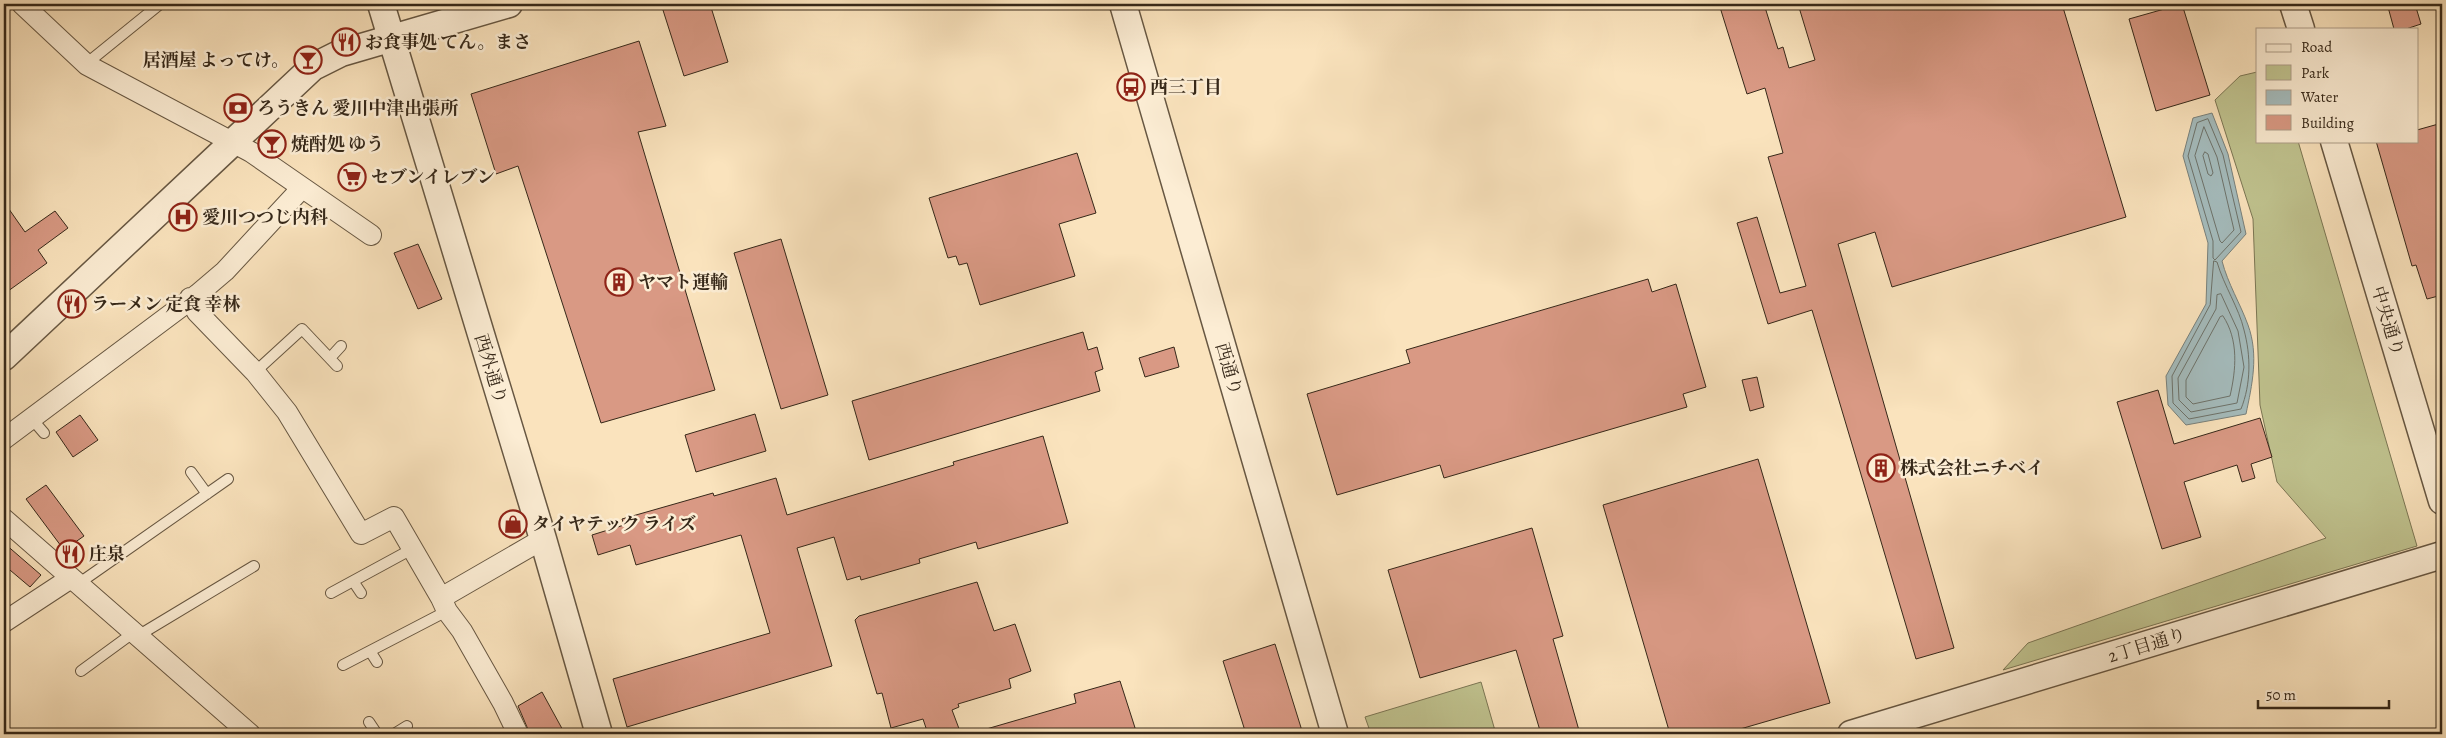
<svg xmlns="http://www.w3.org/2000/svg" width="2446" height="738" font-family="Alegreya,'Noto Serif JP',serif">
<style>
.green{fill:#c0c38f;stroke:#7b7654}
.water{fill:#a4bbbc;stroke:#78807b}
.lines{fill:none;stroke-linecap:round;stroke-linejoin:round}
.shore{stroke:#6d726a;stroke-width:1}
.building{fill:#d99984;stroke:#362819}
.service-casing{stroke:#675742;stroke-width:12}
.minor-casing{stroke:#675742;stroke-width:22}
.tertiary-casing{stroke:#675742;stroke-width:29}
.service{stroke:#fcedd4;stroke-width:10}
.minor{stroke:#fcedd4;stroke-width:20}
.tertiary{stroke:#fcedd4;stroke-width:26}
.labels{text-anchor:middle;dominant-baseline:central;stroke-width:5;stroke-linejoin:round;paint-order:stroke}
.poi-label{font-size:18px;font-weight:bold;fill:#362819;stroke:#fcedd4;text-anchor:start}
.street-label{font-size:18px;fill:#362819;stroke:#fcedd4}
</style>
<rect width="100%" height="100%" fill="#fae3bd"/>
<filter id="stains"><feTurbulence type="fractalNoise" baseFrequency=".004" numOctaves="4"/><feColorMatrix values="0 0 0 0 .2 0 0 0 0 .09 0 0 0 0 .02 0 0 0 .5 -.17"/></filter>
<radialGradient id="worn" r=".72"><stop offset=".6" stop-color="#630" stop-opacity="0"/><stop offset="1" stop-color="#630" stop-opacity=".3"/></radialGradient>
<!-- green -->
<path class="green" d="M 2257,72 L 2257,141 L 2298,141 L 2417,546 L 2003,670 L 2028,643 L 2326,538 L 2277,482 L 2260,405 L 2253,219 L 2215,100 L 2240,76 Z
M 1481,682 L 1496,734 L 1371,734 L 1365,717 Z"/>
<!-- water -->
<path class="water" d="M 2212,113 L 2228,154 L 2246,234 L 2222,261 C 2228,284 2240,303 2248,325 C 2259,355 2252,385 2246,414 L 2186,425 L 2168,405 L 2166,376 L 2206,304 L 2208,243 L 2183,156 L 2193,118 Z"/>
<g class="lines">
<!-- shore -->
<path class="shore" d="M 2208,119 L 2223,155 L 2241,232 L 2215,260 L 2213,258 L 2213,241 L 2188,156 L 2197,123 Z
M 2204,127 L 2217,157 L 2234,230 L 2222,243 L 2220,241 L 2195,156 Z
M 2205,152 L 2208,154 L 2213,173 L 2211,176 L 2208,174 L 2203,156 Z
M 2214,261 L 2217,262 C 2224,286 2239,308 2244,330 C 2251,356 2251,384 2241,409 L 2189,419 L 2173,403 L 2172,376 L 2210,305 Z
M 2221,294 L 2238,331 L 2244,367 L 2237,403 L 2191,412 L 2179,400 L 2178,378 L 2216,309 L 2217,295 Z
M 2223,316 C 2239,340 2236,370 2230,396 L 2193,404 L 2186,397 L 2186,380 L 2220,317 Z"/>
</g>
<!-- building -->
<path class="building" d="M 671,4 L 710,4 L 728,62 L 684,76 L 662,7 Z
M 1719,4 L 1764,4 L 1778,49 L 1783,47 L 1789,68 L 1815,60 L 1798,4 L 2062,4 L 2126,217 L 1892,287 L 1875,232 L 1838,244 L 1954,648 L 1916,659 L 1812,310 L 1768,324 L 1737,223 L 1757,217 L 1780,293 L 1806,286 L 1768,157 L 1783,153 L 1765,88 L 1747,94 Z
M 2182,4 L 2210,95 L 2156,111 L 2129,19 Z
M 2399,4 L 2415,4 L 2421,24 L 2406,29 L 2394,29 L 2388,7 Z
M 639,41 L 666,126 L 638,132 L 715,390 L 601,423 L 518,166 L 496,174 L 471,94 Z
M 2442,123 L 2442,295 L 2427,299 L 2416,265 L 2412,266 L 2376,141 L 2417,141 L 2417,130 Z
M 1077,153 L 1096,213 L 1059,224 L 1075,276 L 980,305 L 967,263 L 959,265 L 956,256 L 948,258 L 929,198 Z
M 4,202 L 25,232 L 55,211 L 68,228 L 38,250 L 47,263 L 4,294 Z
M 781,239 L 828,395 L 781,409 L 734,253 Z
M 418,244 L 442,299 L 418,309 L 394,253 Z
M 1648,279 L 1652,292 L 1676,284 L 1706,387 L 1683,394 L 1687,407 L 1444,478 L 1440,465 L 1337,495 L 1307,394 L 1410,363 L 1406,350 Z
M 1083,332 L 1088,350 L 1097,347 L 1103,369 L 1095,372 L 1100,391 L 869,460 L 852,401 Z
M 1174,347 L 1179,367 L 1145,377 L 1139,358 Z
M 1757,377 L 1764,407 L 1750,411 L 1742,380 Z
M 2158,390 L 2174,444 L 2260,418 L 2272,457 L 2251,464 L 2255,478 L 2242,482 L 2237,465 L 2184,482 L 2201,537 L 2162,549 L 2117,402 Z
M 755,414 L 766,451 L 696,472 L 685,435 Z
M 80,415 L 98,440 L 73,457 L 56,432 Z
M 1043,436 L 1068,523 L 978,549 L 976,542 L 919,559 L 920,563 L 861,580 L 860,576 L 847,580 L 834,537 L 797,548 L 832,666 L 627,727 L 613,679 L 770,633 L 741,535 L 636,565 L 630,545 L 598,555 L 592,535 L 624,525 L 622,519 L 713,493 L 714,496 L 776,478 L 787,515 L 954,465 L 953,462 Z
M 1758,459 L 1830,703 L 1723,734 L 1670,734 L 1603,505 Z
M 46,485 L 84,536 L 64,550 L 26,499 Z
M 1532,528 L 1563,636 L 1553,639 L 1580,734 L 1541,734 L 1516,650 L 1420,678 L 1388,570 Z
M 4,543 L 41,575 L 30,587 L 4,565 Z
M 977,582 L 994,631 L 1015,624 L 1031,671 L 1009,679 L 1011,688 L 958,704 L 959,707 L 952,710 L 961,734 L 928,734 L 923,719 L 891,728 L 882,693 L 877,694 L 855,620 L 859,616 Z
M 1275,644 L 1303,734 L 1246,734 L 1223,661 Z
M 1120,681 L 1137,734 L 983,734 L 983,730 L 1076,703 L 1074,694 Z
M 542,692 L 565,734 L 530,734 L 518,706 Z"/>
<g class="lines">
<!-- service casing -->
<g class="service-casing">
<path id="service" d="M 86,64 L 160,4
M 330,358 L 341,346
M 255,372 L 302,329 L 337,366
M 32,419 L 44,433
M 191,472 L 207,494
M 353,581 L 361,593
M 78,584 L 228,479
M 331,593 L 412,549
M 136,637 L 254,566
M 370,651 L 377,662
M 343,665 L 447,611
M 81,671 L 133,633
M 369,722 L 377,734
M 394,734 L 407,726"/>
</g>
<!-- minor casing -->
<g class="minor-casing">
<path id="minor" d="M 22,4 L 87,65 L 251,152 L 371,235
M 190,298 L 197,312 L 255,372 L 287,412 L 361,534 L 394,517 L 441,598 L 447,611 L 462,631 L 503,703 L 518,734
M 4,439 L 198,294 L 225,271 L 301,189
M 4,519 L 250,734
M 441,598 L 543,539
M 4,622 L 71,578"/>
</g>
<!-- tertiary casing -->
<g class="tertiary-casing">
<path id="tertiary" d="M 381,4 L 543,539 L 599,734
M 1123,4 L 1335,734
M 2293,4 L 2301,29
M 2334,141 L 2442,501
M 4,357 L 313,67 L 341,53 L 509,4
M 1851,734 L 2442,555"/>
</g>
<!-- service -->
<use href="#service" class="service"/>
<!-- minor -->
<use href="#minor" class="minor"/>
<!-- tertiary -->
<use href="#tertiary" class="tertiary"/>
</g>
<!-- icons -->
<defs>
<g id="restaurant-ring" transform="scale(1.4375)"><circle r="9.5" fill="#fcedd4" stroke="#8f2418" stroke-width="1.5"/><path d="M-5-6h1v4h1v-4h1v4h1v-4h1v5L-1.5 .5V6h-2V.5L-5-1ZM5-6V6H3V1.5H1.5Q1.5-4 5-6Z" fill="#8f2418"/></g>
<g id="bar-ring" transform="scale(1.4375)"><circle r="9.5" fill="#fcedd4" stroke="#8f2418" stroke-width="1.5"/><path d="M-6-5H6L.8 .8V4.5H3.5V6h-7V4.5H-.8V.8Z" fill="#8f2418"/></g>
<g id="bus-ring" transform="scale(1.4375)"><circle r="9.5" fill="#fcedd4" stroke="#8f2418" stroke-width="1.5"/><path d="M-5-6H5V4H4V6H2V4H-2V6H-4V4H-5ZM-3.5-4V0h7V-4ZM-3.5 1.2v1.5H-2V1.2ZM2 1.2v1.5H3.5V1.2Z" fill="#8f2418"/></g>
<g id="bank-ring" transform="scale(1.4375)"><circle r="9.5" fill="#fcedd4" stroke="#8f2418" stroke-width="1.5"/><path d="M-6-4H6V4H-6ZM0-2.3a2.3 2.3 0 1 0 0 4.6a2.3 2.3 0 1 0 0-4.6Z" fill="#8f2418"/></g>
<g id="supermarket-ring" transform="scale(1.4375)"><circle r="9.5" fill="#fcedd4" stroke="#8f2418" stroke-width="1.5"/><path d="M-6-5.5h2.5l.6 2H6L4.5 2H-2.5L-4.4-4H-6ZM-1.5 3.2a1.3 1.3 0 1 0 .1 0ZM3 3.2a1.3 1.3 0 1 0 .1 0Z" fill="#8f2418"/></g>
<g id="hospital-ring" transform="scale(1.4375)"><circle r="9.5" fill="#fcedd4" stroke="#8f2418" stroke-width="1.5"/><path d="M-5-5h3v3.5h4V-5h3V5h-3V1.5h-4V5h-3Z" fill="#8f2418"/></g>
<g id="building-ring" transform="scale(1.4375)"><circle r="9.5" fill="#fcedd4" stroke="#8f2418" stroke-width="1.5"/><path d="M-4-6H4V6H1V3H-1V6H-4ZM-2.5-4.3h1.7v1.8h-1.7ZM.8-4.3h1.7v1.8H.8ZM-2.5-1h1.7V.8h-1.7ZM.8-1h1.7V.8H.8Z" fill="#8f2418"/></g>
<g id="shop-ring" transform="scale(1.4375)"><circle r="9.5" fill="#fcedd4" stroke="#8f2418" stroke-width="1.5"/><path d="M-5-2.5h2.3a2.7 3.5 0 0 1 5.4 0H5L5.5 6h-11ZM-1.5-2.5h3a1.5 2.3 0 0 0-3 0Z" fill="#8f2418"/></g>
</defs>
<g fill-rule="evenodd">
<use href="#restaurant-ring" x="346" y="42"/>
<use href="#bar-ring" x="308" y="60"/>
<use href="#bus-ring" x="1131" y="87"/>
<use href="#bank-ring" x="238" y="108"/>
<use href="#bar-ring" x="272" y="144"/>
<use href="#supermarket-ring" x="352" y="177"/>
<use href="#hospital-ring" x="183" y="217"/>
<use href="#building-ring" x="619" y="282"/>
<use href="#restaurant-ring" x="72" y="304"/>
<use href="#building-ring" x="1881" y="468"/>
<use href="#shop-ring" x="513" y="524"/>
<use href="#restaurant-ring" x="70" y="554"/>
</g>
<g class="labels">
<!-- poi labels -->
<g class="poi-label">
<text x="365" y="42">お食事処 てん。まさ</text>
<text x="289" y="60" text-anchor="end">居酒屋 よってけ。</text>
<text x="1150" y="87">西三丁目</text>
<text x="257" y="108">ろうきん 愛川中津出張所</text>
<text x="291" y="144">焼酎処 ゆう</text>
<text x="371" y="177">セブンイレブン</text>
<text x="202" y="217">愛川つつじ内科</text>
<text x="638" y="282">ヤマト運輸</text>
<text x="91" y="304">ラーメン 定食 幸林</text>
<text x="1900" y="468">株式会社ニチベイ</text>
<text x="532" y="524">タイヤテック ライズ</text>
<text x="89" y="554">庄泉</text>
</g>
<!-- street labels -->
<g class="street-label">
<text transform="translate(2388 321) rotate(73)">中央通り</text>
<text transform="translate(491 369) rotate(73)">西外通り</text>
<text transform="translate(1229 369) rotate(74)">西通り</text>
<text transform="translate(2147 645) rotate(-17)">2丁目通り</text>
</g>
</g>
<!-- margin -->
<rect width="2446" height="738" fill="none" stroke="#fae3bd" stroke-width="20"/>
<rect x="5" y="5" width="2436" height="728" fill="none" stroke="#362819" stroke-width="2.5"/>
<rect x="10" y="10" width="2426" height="718" fill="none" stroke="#362819"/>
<!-- legend -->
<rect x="2256" y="28" width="162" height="115" fill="#fcedd4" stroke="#ad9e89"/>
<rect x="2266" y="44" width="25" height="8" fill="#fcedd4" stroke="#ad9e89"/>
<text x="2301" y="52" font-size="15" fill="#362819">Road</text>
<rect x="2266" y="65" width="25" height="15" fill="#c0c38f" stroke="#ad9e89"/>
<text x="2301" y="78" font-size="15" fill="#362819">Park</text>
<rect x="2266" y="90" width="25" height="15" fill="#a4bbbc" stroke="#ad9e89"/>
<text x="2301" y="102" font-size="15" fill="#362819">Water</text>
<rect x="2266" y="115" width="25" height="15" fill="#d99984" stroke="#ad9e89"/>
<text x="2301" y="128" font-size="15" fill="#362819">Building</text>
<!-- scale -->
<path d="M2258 700v8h131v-8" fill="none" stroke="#362819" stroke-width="2.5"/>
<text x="2266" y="700" font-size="15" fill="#362819" stroke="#fcedd4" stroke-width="4" paint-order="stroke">50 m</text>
<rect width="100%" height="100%" filter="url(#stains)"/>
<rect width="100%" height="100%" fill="url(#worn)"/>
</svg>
